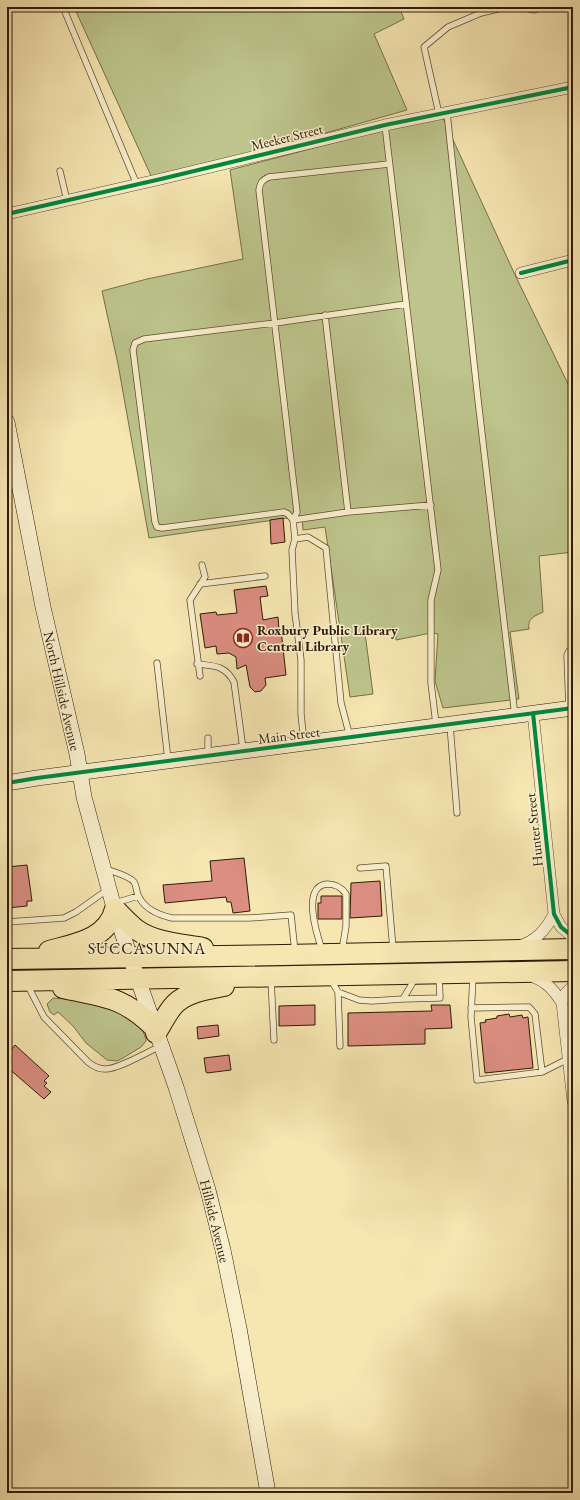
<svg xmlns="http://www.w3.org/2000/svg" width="580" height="1500" font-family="'EB Garamond',serif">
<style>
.green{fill:#bdc48c;stroke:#767048}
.building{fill:#db8e81;stroke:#2e1b04}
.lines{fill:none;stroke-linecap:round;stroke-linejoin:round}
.lane-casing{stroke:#604e30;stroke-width:7}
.street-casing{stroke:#604e30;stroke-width:12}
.secondary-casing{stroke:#2e1b04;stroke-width:16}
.highway-casing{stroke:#2e1b04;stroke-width:22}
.lane{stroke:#f9efcd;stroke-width:5.5}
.street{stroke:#f9efcd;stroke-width:11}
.secondary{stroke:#f9efcd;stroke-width:15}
.highway{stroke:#f6e6b2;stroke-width:20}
.cycleway-casing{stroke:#f9efcd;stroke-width:6}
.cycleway{stroke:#00873e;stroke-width:4}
.labels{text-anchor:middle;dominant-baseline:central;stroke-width:3;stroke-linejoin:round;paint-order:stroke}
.street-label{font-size:14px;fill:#2e1b04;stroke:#f9efcd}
.poi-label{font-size:14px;font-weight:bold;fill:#2e1b04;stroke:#f9efcd;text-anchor:start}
.quarter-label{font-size:16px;letter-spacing:1px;fill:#2e1b04;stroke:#f9efcd}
</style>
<rect width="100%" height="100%" fill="#f6e6b2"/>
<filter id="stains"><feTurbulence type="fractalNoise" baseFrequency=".005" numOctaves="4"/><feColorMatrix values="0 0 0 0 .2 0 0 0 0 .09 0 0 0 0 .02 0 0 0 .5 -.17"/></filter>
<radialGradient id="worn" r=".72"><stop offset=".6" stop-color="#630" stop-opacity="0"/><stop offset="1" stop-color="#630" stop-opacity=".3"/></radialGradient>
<!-- green -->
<path class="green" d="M 74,7 L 399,7 L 404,19 L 374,34 L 407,110 L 230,160 L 152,178 Z
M 443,118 L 516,277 L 573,394 L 573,552 L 539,556 L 543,612 C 535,616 527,618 529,629 L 510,632 L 519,699 L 443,708 L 435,681 L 438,634 L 431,633 L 396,640 L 395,627 L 365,633 L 373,694 L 350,697 L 325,527 L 303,530 L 302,516 L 149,538 L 118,364 L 102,291 L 147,279 L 243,259 L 230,170 L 413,122 Z
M 539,956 L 539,965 L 324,966 L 350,961 Z
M 53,998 L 104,1002 L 141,1026 L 146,1039 L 146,1041 L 141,1047 L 123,1058 L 117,1061 L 107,1060 L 86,1043 L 73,1026 L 58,1012 L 54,1015 L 50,1012 L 47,1004 Z"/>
<!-- building -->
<path class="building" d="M 283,518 L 285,542 L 271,544 L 270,520 Z
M 266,586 L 268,596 L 260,597 L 263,620 L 278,617 L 279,630 L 281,630 L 286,675 L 265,678 L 266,685 L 261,691 L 255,692 L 250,687 L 246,665 L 237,669 L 236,657 L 229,653 L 217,654 L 216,646 L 205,648 L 200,614 L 216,612 L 217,615 L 237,613 L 234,590 Z
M 244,858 L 250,911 L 233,913 L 231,902 L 227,902 L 226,897 L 165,903 L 163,885 L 212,881 L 210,861 Z
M 27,865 L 32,901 L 27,901 L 27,906 L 7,908 L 7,867 Z
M 380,881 L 382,916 L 350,918 L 351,883 Z
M 321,896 L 342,896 L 342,919 L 318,919 L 318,903 L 321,903 Z
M 315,1005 L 315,1025 L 279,1026 L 279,1006 Z
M 431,1005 L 450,1005 L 452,1028 L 425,1029 L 425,1044 L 348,1046 L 348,1013 L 432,1011 Z
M 509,1014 L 510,1017 L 522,1015 L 523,1018 L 528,1017 L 533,1068 L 485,1073 L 480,1023 L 486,1022 L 485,1020 L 497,1018 L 497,1016 Z
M 218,1025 L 219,1036 L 198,1039 L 197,1027 Z
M 15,1045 L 49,1076 L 44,1081 L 47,1083 L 44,1086 L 51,1092 L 44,1099 L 7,1067 L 7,1055 Z
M 229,1055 L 231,1070 L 207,1073 L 206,1072 L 204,1058 Z"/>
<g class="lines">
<!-- lane casing -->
<g class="lane-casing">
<path id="lane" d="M 63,7 L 137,185
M 521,7 L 534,10 L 542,7
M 447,113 L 478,400 L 515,716
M 439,114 L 424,47 L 448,27 L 481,13 L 506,7
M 385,125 L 438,570 L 431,600 L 431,683 L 436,724
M 60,171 L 67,201
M 406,304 L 275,323 L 144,339 L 135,343 L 133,350 L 155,522 L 157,527 L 162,528 L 284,512 L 288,514 L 293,520 L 348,512 L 431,505
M 325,315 L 348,512
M 295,539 L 293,520 L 297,512 L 259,190 C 260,183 262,180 269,177 L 389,164
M 200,584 L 265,576
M 157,663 L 168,760
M 197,664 C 214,666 225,665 234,682 L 243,749
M 200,676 L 190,600 L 205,577 L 202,565
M 569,708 L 567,655 L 569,651 L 573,650
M 450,725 L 457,813
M 304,742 L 301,714 L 301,660 L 295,613 L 292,550 L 295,539 L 308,537 L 326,548 L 341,703 L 350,737
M 208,754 L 208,738
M 360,868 L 386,866 L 393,949
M 106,869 C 113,872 130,876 134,882 C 137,886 136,893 139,897 C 145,909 159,915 172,918 L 249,918 L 291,915 L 295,952
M 115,903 L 138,896
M 7,922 L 64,918 L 76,912 L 107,890
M 322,950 C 317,935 301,886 327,884 C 335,884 342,888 346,894 L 346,926 L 342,951
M 473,976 L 471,1017 L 477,1080 L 542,1072 L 568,1059
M 271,979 L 274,1040
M 331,980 L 338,992 L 340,1046
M 27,984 L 44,1017 L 88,1062 C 93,1066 98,1069 105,1069 C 119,1069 147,1052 161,1046
M 338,992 L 359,1000 L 372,1001 L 403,999 L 416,977
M 403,999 L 440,998 L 439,976
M 471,1008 L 529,1007 L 535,1014 L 542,1072"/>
</g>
<!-- street casing -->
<g class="street-casing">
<path id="street" d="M 7,214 L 161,179 L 385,125 L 573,87
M 521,273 L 573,260
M 533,713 L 554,914 L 561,927 L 573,937
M 519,946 C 536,941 546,930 554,914
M 531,976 C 546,981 554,990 562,1003 L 573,1101
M 562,1003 L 566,993 L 573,986"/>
</g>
<!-- secondary casing -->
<g class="secondary-casing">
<path id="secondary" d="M 7,422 L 43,607 L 77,754 L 84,797 L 113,904 L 130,957 L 176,1087 L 208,1190 L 223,1250 L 239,1328 L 268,1493
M 7,783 L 37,778 L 573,708"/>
</g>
<!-- highway casing -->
<g class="highway-casing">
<path id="highway" d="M 49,951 C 75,944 108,939 115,909 C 122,916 129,924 137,930 C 156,943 181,944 203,948
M 7,959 L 284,955 L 573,949
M 7,981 L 573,971
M 63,988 C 104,997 122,996 154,1027
M 156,1033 C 162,1024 167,1012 175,1004 C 187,992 208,989 224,986"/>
</g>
<!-- lane -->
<use href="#lane" class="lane"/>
<!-- street -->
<use href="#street" class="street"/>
<!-- secondary -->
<use href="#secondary" class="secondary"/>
<!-- highway -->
<use href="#highway" class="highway"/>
<!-- cycleway casing -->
<g class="cycleway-casing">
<path id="cycleway" d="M 7,214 L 161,179 L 385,125 L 573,87
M 521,273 L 573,260
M 533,713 L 554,914 L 561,927 L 573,937
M 7,783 L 37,778 L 573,708"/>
</g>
<!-- cycleway -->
<use href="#cycleway" class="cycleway"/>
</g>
<!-- icons -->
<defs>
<g id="library-ring" transform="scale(1)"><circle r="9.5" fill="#f9efcd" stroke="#8f2418" stroke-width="1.5"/><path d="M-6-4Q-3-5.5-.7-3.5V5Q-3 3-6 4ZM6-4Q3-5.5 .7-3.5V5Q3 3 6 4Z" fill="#8f2418"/></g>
</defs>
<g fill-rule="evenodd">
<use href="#library-ring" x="243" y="638"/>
</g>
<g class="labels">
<!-- street labels -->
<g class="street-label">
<text transform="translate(287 137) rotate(-14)">Meeker Street</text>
<text transform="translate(62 691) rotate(77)">North Hillside Avenue</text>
<text transform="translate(289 735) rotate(-7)">Main Street</text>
<text transform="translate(534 830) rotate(-96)">Hunter Street</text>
<text transform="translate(215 1221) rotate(76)">Hillside Avenue</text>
</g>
<!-- poi labels -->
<g class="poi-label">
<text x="257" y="630">Roxbury Public Library<tspan x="257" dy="16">Central Library</tspan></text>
</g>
<!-- quarter labels -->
<g class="quarter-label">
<text x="147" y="948">SUCCASUNNA</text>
</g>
</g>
<!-- margin -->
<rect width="580" height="1500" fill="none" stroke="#f6e6b2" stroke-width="24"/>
<rect x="8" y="8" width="564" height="1484" fill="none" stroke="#2e1b04" stroke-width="2"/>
<rect x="12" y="12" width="556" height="1476" fill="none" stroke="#2e1b04"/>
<rect width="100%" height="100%" filter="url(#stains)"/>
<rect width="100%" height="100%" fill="url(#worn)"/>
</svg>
